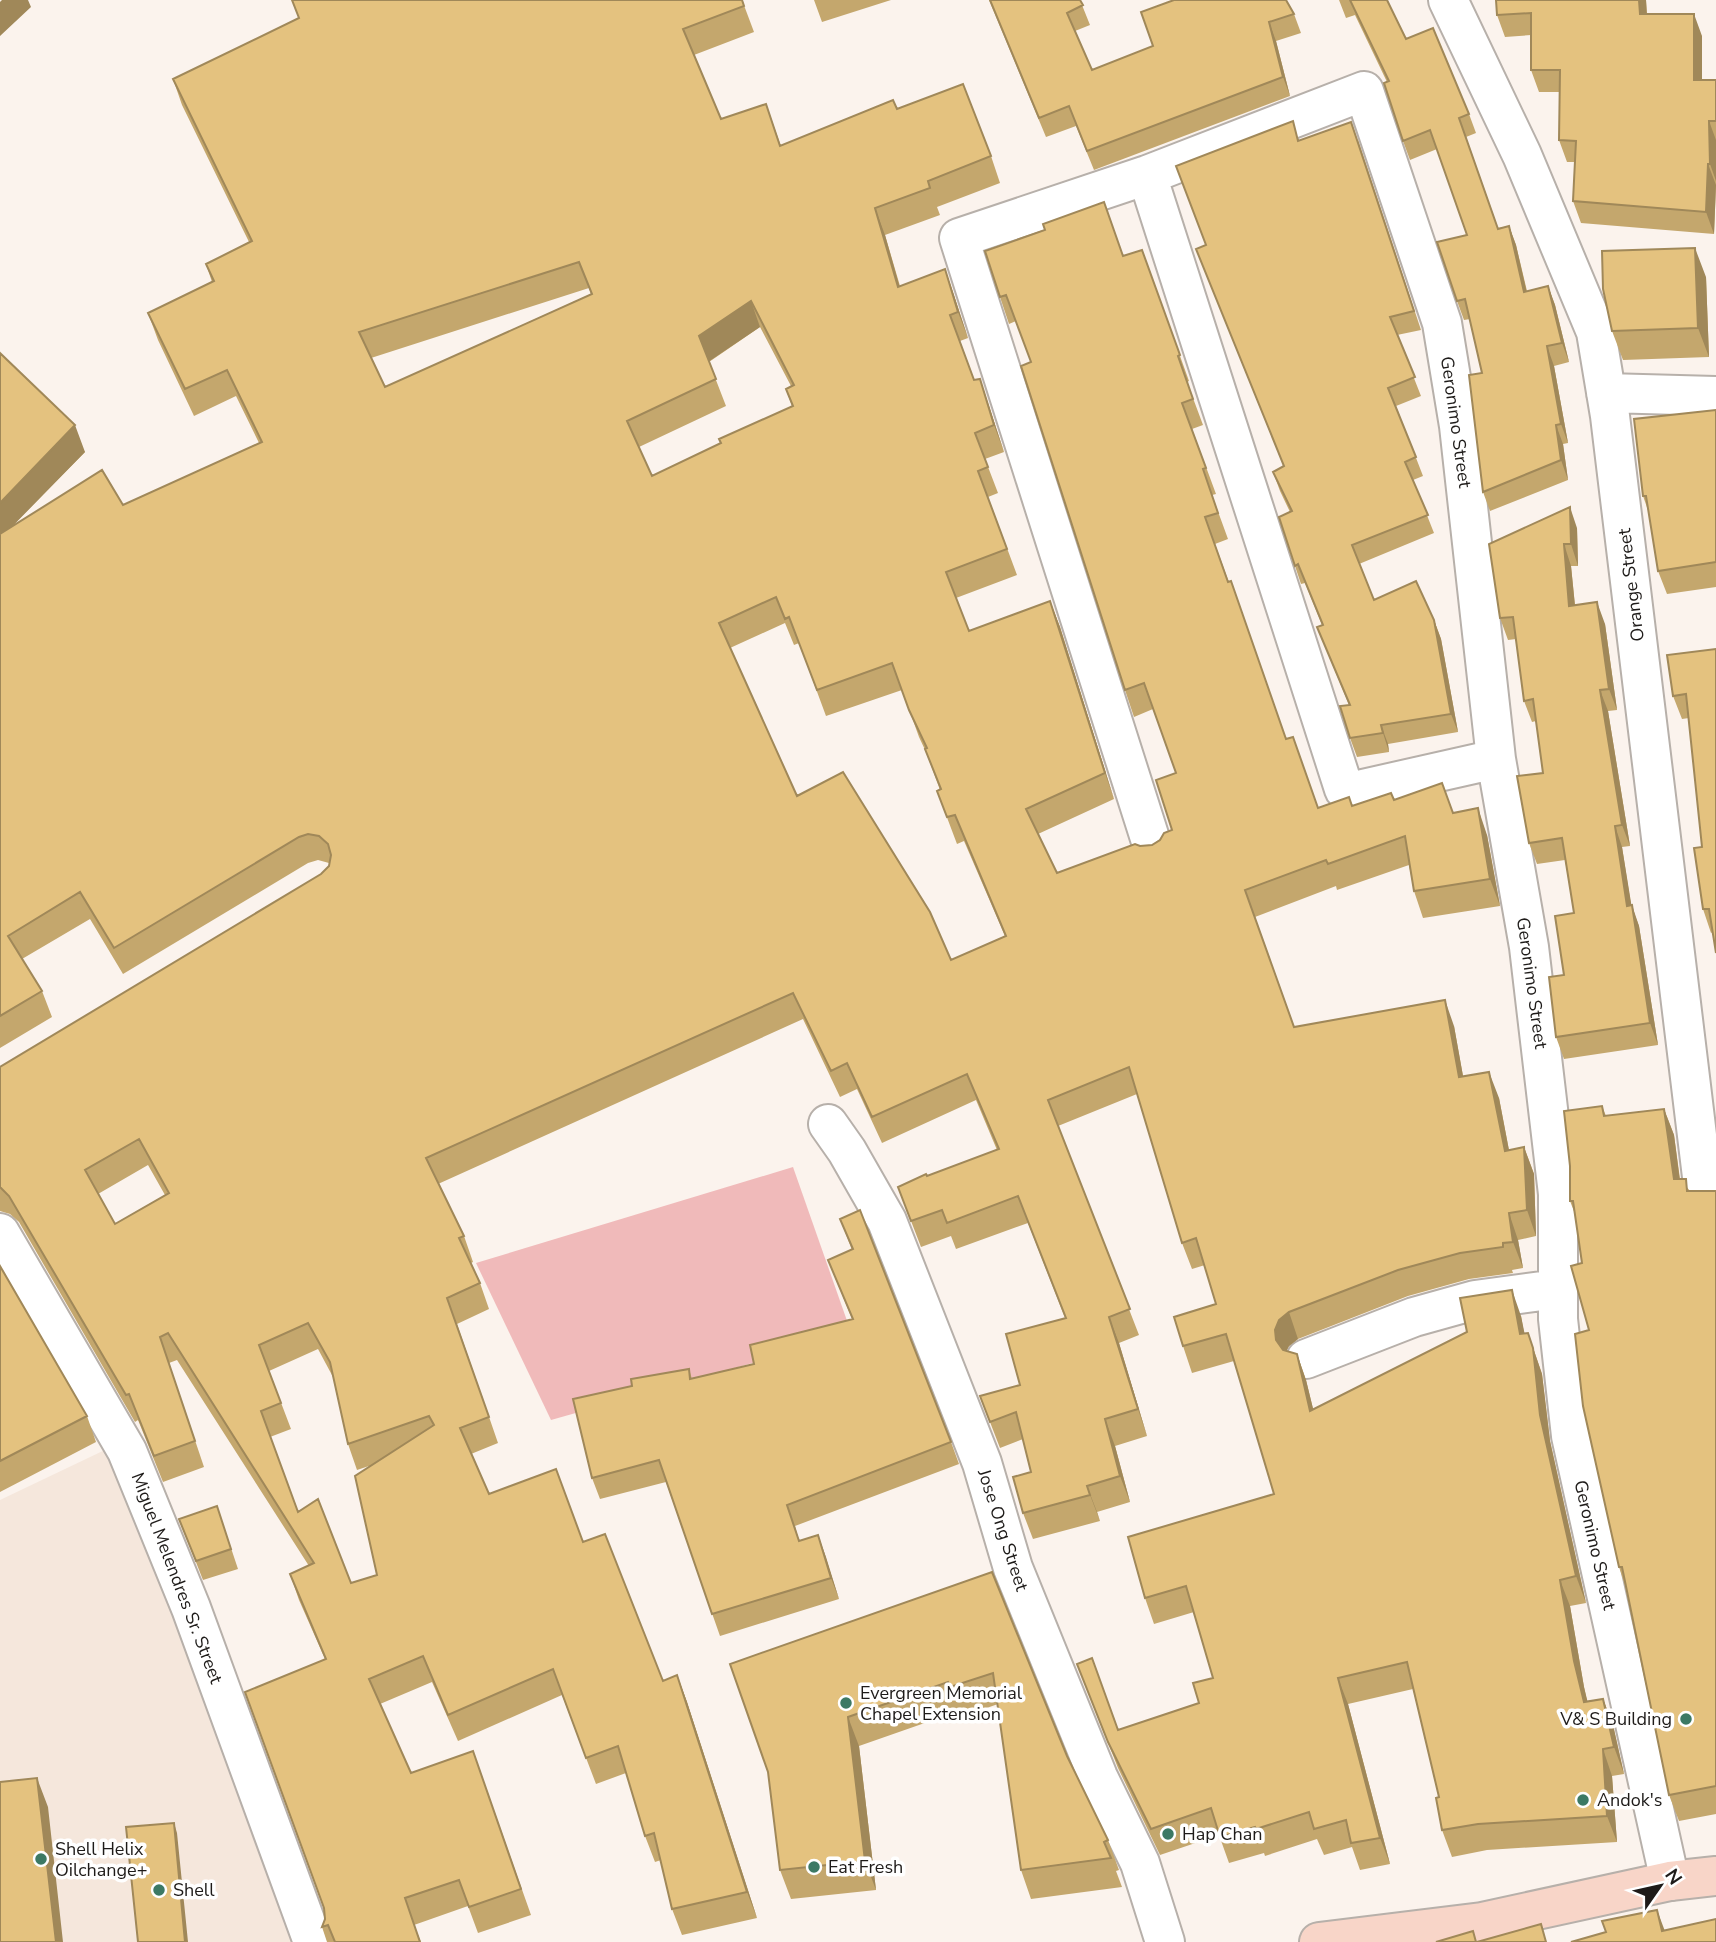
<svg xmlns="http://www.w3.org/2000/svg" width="1716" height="1942" font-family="'Nunito Sans',sans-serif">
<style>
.built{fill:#f5e7dc}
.green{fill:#f0baba}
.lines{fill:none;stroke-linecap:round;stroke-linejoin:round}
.minor-casing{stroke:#b7b0aa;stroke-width:42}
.secondary-casing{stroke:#b7b0aa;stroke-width:42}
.minor{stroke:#fff;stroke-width:38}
.secondary{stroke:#f8d5c8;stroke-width:38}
.wall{fill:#c4a76d;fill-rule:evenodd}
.shaded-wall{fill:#a08859}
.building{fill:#e4c27f;stroke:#a08859;stroke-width:2;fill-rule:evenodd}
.poi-dot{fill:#3c7964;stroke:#fff;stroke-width:2.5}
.labels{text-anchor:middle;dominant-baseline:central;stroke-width:7;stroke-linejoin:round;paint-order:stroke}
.street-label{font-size:18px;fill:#1e1b19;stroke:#fff}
.poi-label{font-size:18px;fill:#1e1b19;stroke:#fff;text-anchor:start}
</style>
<rect width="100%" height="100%" fill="#fbf3ed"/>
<!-- built -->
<path class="built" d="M 109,1448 L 217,1727 L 297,1942 L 0,1942 L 0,1500 Z"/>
<!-- green -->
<path class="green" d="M 793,1167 L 852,1335 L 551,1420 L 476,1263 Z"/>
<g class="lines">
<!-- minor casing -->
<g class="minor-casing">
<path id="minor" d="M 1448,0 L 1522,155 L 1596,332 L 1610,416 L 1703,1185 L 1716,1186
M 1147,175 L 1344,789 L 1354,791 L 1496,759
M 1606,393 L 1716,396
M 1154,851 L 959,238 L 1147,175 L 1364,91 L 1442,323 L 1459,426 L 1496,759 L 1529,947 L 1558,1194 L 1558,1319 L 1571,1436 L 1670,1881
M 828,1124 L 847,1151 L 887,1221 L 982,1463 L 1013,1568 L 1098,1777 L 1140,1863 L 1165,1942
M 0,1233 L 127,1451 L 191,1608 L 313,1942
M 1306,1359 L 1414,1317 L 1475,1300 L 1557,1289"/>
</g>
<!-- secondary casing -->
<g class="secondary-casing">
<path id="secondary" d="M 1319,1942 L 1482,1922 L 1670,1881 L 1716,1876"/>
</g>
<!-- minor -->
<use href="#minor" class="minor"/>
<!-- secondary -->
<use href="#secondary" class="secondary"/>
</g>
<!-- wall -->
<path class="wall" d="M 742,0 L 754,32 L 694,55 L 721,119 L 766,104 L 781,146 L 897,109 L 991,156 L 1000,183 L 937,207 L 940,215 L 885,235 L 900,286 L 945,269 L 968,338 L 960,341 L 974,380 L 980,379 L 1004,452 L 985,459 L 998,493 L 988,497 L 1017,575 L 956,598 L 969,631 L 1050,601 L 1060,627 L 1114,799 L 1038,834 L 1057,873 L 1140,846 L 1152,845 L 1172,830 L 1176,773 L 1153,709 L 1134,717 L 1125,690 L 1031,362 L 1016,321 L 1009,324 L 1000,297 L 1142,250 L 1189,381 L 1187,382 L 1203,425 L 1192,429 L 1216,494 L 1212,495 L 1228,539 L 1215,544 L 1286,739 L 1318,808 L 1352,806 L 1394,800 L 1453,813 L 1487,835 L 1500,906 L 1423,918 L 1414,891 L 1409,865 L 1337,890 L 1336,886 L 1255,917 L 1294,1026 L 1454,1026 L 1463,1076 L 1499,1098 L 1509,1150 L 1524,1147 L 1534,1174 L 1536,1236 L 1518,1240 L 1523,1268 L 1512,1270 L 1513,1273 L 1469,1279 L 1408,1296 L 1298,1339 L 1289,1346 L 1286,1351 L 1297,1354 L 1306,1380 L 1313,1409 L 1521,1316 L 1524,1333 L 1528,1333 L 1542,1374 L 1550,1441 L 1586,1603 L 1570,1606 L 1584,1687 L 1587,1701 L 1603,1699 L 1613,1725 L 1624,1774 L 1612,1776 L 1617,1842 L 1487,1850 L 1452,1857 L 1442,1830 L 1439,1797 L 1413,1689 L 1348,1704 L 1390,1864 L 1360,1870 L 1352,1847 L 1324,1855 L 1317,1839 L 1265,1856 L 1264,1853 L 1229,1863 L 1219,1835 L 1160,1855 L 1118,1768 L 1077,1664 L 1118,1730 L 1199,1703 L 1213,1678 L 1194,1612 L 1154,1624 L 1145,1598 L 1274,1494 L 1234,1361 L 1192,1373 L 1183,1346 L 1216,1304 L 1205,1265 L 1192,1269 L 1182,1243 L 1137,1094 L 1058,1126 L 1139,1335 L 1119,1343 L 1147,1436 L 1115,1446 L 1130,1502 L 1097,1512 L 1100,1521 L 1033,1539 L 1023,1513 L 1031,1472 L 1023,1439 L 1000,1448 L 980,1396 L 1020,1385 L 1065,1318 L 1028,1223 L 956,1249 L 951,1236 L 921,1247 L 898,1187 L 997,1150 L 976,1100 L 882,1143 L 857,1089 L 840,1097 L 803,1019 L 438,1184 L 464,1236 L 473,1262 L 471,1263 L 480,1283 L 489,1309 L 457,1324 L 498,1443 L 471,1454 L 489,1494 L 583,1542 L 663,1681 L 677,1675 L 687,1702 L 757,1918 L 682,1935 L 672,1909 L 661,1860 L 655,1862 L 645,1836 L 626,1773 L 596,1784 L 562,1695 L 458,1741 L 432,1682 L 380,1704 L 411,1773 L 473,1751 L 531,1915 L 478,1933 L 468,1906 L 414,1925 L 421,1942 L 327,1942 L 322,1927 L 325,1919 L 325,1659 L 299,1600 L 290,1574 L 309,1566 L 177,1360 L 169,1363 L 204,1467 L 163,1482 L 138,1420 L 135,1422 L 19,1222 L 10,1214 L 0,1211 L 0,1067 L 321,874 L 329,866 L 329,863 L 318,860 L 308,863 L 123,974 L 90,919 L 22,959 L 42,991 L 52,1017 L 0,1048 L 0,353 L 85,452 L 13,525 L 123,505 L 259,443 L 236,396 L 194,416 L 158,340 L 148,313 L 212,282 L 206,264 L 249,242 L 182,105 L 173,79 L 298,19 ZM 589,288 L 591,294 L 385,387 L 371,358 ZM 760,327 L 791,386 L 786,389 L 792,406 L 721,443 L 652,476 L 639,447 L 726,406 L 709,362 ZM 785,623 L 794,645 L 799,643 L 826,716 L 902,690 L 919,737 L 926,752 L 940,790 L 937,791 L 957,844 L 964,841 L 1005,936 L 951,960 L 797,796 L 730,648 ZM 148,1165 L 165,1195 L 115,1224 L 98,1194 ZM 318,1349 L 333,1377 L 348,1444 L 357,1470 L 369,1466 L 377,1575 L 351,1583 L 298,1512 L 270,1437 L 291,1429 L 269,1371 Z
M 814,0 L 891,0 L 822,22 Z
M 989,0 L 1080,0 L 1090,25 L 1075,31 L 1092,70 L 1294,14 L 1301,33 L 1276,41 L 1290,96 L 1094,170 L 1076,126 L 1046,137 Z
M 1339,0 L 1387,0 L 1406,39 L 1469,114 L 1476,133 L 1466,137 L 1498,228 L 1509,226 L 1516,245 L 1527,291 L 1548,286 L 1555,305 L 1569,362 L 1554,366 L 1568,443 L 1563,444 L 1568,480 L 1490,511 L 1483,492 L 1482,373 L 1470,319 L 1464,320 L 1457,301 L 1467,235 L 1437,149 L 1410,160 L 1403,141 L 1387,82 L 1355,15 L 1346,18 Z
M 1496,0 L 1646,0 L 1647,14 L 1702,36 L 1702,80 L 1716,80 L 1716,185 L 1714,234 L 1581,223 L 1573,201 L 1575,162 L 1567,162 L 1559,140 L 1560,92 L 1539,92 L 1531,70 L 1531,35 L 1505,37 L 1497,15 Z
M 1300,140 L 1358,140 L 1421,330 L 1397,335 L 1421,396 L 1396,406 L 1423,476 L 1413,480 L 1434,533 L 1359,564 L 1374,600 L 1434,620 L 1441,639 L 1458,732 L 1388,744 L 1389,752 L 1357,757 L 1350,738 L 1349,705 L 1317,627 L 1322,625 L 1305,583 L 1301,584 L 1295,566 L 1290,512 L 1280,491 L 1273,472 L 1284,467 L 1196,249 L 1206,245 Z
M 1706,277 L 1709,357 L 1623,360 L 1612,331 Z
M 1716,410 L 1716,587 L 1667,594 L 1658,571 L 1649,513 L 1643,496 Z
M 1577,528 L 1578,566 L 1571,566 L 1575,605 L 1605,624 L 1617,710 L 1608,711 L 1630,846 L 1622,847 L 1631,905 L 1639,926 L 1658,1045 L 1564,1059 L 1556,1037 L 1564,975 L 1574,913 L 1565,860 L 1537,864 L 1529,843 L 1543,773 L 1536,721 L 1532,722 L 1524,701 L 1516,639 L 1508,640 L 1500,618 Z
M 1716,649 L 1713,932 L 1711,933 L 1703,909 L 1702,847 L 1689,718 L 1682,719 L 1673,696 Z
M 1602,1106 L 1606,1116 L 1664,1109 L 1674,1135 L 1680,1179 L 1690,1191 L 1716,1191 L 1716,1814 L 1679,1821 L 1669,1795 L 1627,1591 L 1619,1567 L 1582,1263 L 1575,1214 L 1570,1201 Z
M 840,1219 L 951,1442 L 959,1464 L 795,1526 L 799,1541 L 818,1535 L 839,1599 L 720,1636 L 666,1482 L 600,1499 L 592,1478 L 632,1386 L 689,1369 L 692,1379 L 754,1364 L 852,1319 L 828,1260 L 852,1250 Z
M 0,1266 L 87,1416 L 96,1442 L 0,1492 Z
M 217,1506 L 238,1569 L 203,1580 L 179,1519 Z
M 992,1572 L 1067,1756 L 1108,1840 L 1119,1870 L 1116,1871 L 1122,1887 L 1031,1899 L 1021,1870 L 998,1704 L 961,1717 L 959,1711 L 859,1746 L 876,1890 L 791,1899 L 780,1870 L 768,1772 Z"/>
<!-- shaded-wall -->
<path class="shaded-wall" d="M 2,0 L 28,0 L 31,7 L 0,36 L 0,2 Z
M 1639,0 L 1646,0 L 1648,36 L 1640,14 Z
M 1694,14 L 1702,36 L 1702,101 L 1694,80 Z
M 1269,22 L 1276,41 L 1290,96 L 1283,77 Z
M 1709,121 L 1716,140 L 1716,181 L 1710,164 Z
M 1708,164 L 1716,185 L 1714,234 L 1706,212 Z
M 875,208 L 885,235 L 907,313 L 898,287 Z
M 1509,226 L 1516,245 L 1531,311 L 1524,292 Z
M 1695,248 L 1706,277 L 1709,357 L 1698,328 Z
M 945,269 L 954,295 L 968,338 L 958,312 Z
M 1548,286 L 1555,305 L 1569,362 L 1562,343 Z
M 751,301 L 760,327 L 708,362 L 699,336 Z
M 1547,346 L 1554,366 L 1568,443 L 1561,424 Z
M 980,379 L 989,406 L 1004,452 L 994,425 Z
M 75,425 L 85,452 L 0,539 L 0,503 Z
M 1556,425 L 1563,444 L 1568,480 L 1561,460 Z
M 1570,507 L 1577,528 L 1578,566 L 1571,544 Z
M 1564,544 L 1571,566 L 1577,627 L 1569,606 Z
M 1050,601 L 1060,627 L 1114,799 L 1105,773 Z
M 1597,602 L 1605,624 L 1617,710 L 1609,689 Z
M 1434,620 L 1441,639 L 1458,732 L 1451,714 Z
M 1600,690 L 1608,711 L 1630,846 L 1622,825 Z
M 1381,725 L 1388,744 L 1389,752 L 1383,733 Z
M 1478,808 L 1487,835 L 1500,906 L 1490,879 Z
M 1615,826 L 1622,847 L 1635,927 L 1627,906 Z
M 1632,905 L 1639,926 L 1658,1045 L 1650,1023 Z
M 1445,1000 L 1454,1026 L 1468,1104 L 1459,1077 Z
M 1489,1072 L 1499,1098 L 1514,1177 L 1505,1151 Z
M 1664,1109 L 1674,1135 L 1683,1205 L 1674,1179 Z
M 1524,1147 L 1534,1174 L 1536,1236 L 1527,1210 Z
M 1509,1213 L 1518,1240 L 1523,1268 L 1513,1242 Z
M 1512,1290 L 1521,1316 L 1530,1360 L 1520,1334 Z
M 1289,1312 L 1298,1339 L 1289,1346 L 1284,1356 L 1276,1340 L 1275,1330 L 1279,1320 Z
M 1109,1317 L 1119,1343 L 1147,1436 L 1138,1409 Z
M 1528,1333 L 1542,1374 L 1550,1441 L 1586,1603 L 1576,1576 L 1540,1415 Z
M 1297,1354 L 1306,1380 L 1320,1437 L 1310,1411 Z
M 1105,1419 L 1115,1446 L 1130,1502 L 1120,1476 Z
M 1087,1486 L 1097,1512 L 1100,1521 L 1090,1495 Z
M 818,1535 L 826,1557 L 839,1599 L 831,1578 Z
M 1560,1580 L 1570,1606 L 1584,1687 L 1594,1728 L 1584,1702 L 1574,1661 Z
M 677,1675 L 687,1702 L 757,1918 L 747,1892 Z
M 1338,1678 L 1348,1704 L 1390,1864 L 1380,1838 Z
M 1603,1699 L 1613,1725 L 1624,1774 L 1614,1747 Z
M 848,1717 L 859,1746 L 876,1890 L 865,1861 Z
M 1603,1749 L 1612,1776 L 1617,1842 L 1607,1816 Z
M 37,1778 L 48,1807 L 63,1942 L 56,1942 Z
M 174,1823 L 177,1833 L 188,1942 L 185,1942 Z
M 1657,1910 L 1669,1942 L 1662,1931 Z"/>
<!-- building -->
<path class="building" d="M 292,0 L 742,0 L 744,6 L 683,29 L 721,119 L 766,104 L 780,146 L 893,100 L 897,109 L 963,84 L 991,156 L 928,181 L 930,188 L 875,208 L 898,287 L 945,269 L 958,312 L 950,315 L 974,380 L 980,379 L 994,425 L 975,433 L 988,467 L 978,471 L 1007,549 L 946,572 L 969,631 L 1050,601 L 1105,773 L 1026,809 L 1057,873 L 1135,844 L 1140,846 L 1152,845 L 1160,840 L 1164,833 L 1172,830 L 1156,780 L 1176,773 L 1144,683 L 1125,690 L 1021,366 L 1031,362 L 1006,295 L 1000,297 L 985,251 L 1045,230 L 1043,224 L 1104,202 L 1123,256 L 1142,250 L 1180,355 L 1178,356 L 1193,399 L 1182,403 L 1206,468 L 1203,469 L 1218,513 L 1205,517 L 1228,582 L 1231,581 L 1286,739 L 1293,737 L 1318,808 L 1349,797 L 1352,806 L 1391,793 L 1394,800 L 1442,783 L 1453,813 L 1478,808 L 1490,879 L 1414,891 L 1405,836 L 1328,864 L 1326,860 L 1245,890 L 1294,1027 L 1445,1000 L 1459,1077 L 1489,1072 L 1505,1151 L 1524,1147 L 1527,1210 L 1509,1213 L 1513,1242 L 1503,1243 L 1503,1247 L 1460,1253 L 1398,1270 L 1289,1312 L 1279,1320 L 1275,1330 L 1276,1340 L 1283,1350 L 1297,1354 L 1310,1411 L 1467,1332 L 1460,1298 L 1512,1290 L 1520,1334 L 1528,1333 L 1533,1348 L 1540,1415 L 1576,1576 L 1560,1580 L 1574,1661 L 1584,1702 L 1603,1699 L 1614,1747 L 1603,1749 L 1607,1816 L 1478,1824 L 1442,1830 L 1436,1798 L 1439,1797 L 1407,1662 L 1338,1678 L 1380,1838 L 1351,1843 L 1346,1820 L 1314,1829 L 1309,1812 L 1256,1829 L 1255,1827 L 1220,1837 L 1211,1808 L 1151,1829 L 1108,1742 L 1077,1664 L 1092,1658 L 1118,1730 L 1199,1703 L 1193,1683 L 1213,1678 L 1186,1586 L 1145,1598 L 1128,1537 L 1274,1494 L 1226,1334 L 1183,1346 L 1174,1317 L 1216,1304 L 1196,1238 L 1182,1243 L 1129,1067 L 1048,1100 L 1130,1309 L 1109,1317 L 1138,1409 L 1105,1419 L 1120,1476 L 1087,1486 L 1090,1495 L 1023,1513 L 1013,1477 L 1031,1472 L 1016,1412 L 990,1422 L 980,1396 L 1020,1385 L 1006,1334 L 1066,1318 L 1018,1196 L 947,1223 L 942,1210 L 911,1221 L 898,1187 L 926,1174 L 927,1176 L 999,1149 L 967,1074 L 872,1117 L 847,1063 L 831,1071 L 793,993 L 426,1158 L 464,1236 L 459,1238 L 480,1283 L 447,1298 L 489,1417 L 460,1428 L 489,1494 L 556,1469 L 583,1542 L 605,1534 L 663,1681 L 677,1675 L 747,1892 L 672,1909 L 654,1833 L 645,1836 L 618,1746 L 586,1758 L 553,1669 L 448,1715 L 423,1656 L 369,1679 L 411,1773 L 473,1751 L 521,1889 L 469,1907 L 459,1880 L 405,1898 L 420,1942 L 335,1942 L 328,1925 L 322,1927 L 325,1919 L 324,1908 L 245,1692 L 326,1659 L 290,1574 L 314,1563 L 168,1333 L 160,1337 L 195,1441 L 154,1456 L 129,1394 L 126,1395 L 9,1196 L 0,1187 L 0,1067 L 321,874 L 329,866 L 331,855 L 328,844 L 319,836 L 308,834 L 299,837 L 114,948 L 80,892 L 8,936 L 42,991 L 0,1016 L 0,534 L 102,470 L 123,505 L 262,442 L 227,370 L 185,389 L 148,313 L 214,281 L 206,264 L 252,241 L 173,79 L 299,18 ZM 579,262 L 592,294 L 385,387 L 359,332 ZM 751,301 L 794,385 L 786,389 L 793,406 L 719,439 L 721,443 L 652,476 L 627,421 L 716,379 L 699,336 ZM 776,597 L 785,619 L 789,617 L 817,690 L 892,663 L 909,710 L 927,748 L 925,749 L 941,789 L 937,791 L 947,817 L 955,815 L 1006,936 L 951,960 L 930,912 L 843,772 L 797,796 L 719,623 ZM 139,1139 L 169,1193 L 115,1224 L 85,1170 ZM 308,1323 L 330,1362 L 348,1444 L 429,1416 L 434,1425 L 355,1476 L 377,1575 L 351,1583 L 318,1499 L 298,1512 L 261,1411 L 281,1403 L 259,1345 Z
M 990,0 L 1080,0 L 1083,5 L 1067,13 L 1092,70 L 1153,46 L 1141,12 L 1174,0 L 1286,0 L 1294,14 L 1269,22 L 1283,77 L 1087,151 L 1069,106 L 1039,118 Z
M 1350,0 L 1387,0 L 1406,39 L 1433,28 L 1469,114 L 1459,118 L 1498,229 L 1509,226 L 1524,292 L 1548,286 L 1562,343 L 1547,346 L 1561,424 L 1556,425 L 1561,460 L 1483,492 L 1469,375 L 1482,373 L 1465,299 L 1457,301 L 1437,242 L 1467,235 L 1430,130 L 1403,141 L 1384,83 L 1389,81 Z
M 1496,0 L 1639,0 L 1640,14 L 1694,14 L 1694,80 L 1716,80 L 1716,121 L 1709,121 L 1710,164 L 1708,164 L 1706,212 L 1573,201 L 1576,141 L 1559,140 L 1560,70 L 1531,70 L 1531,13 L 1497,15 Z
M 1293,121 L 1298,141 L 1351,122 L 1414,311 L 1390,317 L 1415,377 L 1388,388 L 1416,457 L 1405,462 L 1428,515 L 1352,545 L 1374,600 L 1416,581 L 1434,620 L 1451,714 L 1381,725 L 1383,733 L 1350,738 L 1340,706 L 1350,705 L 1317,627 L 1323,625 L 1298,564 L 1295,566 L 1279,517 L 1292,511 L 1273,472 L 1284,466 L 1196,249 L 1206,245 L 1176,166 Z
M 1695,248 L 1698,328 L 1612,331 L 1603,289 L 1602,251 Z
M 0,353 L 75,425 L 0,503 Z
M 1716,410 L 1716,562 L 1658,571 L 1646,496 L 1643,496 L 1634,419 Z
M 1570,507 L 1571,544 L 1564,544 L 1569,606 L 1597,602 L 1609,689 L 1600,690 L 1622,825 L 1615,826 L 1627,906 L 1632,905 L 1650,1023 L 1556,1037 L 1549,977 L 1564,975 L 1555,916 L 1574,913 L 1562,838 L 1529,843 L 1517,776 L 1543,773 L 1533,699 L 1524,701 L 1513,617 L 1500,618 L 1489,544 Z
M 1716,649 L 1716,953 L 1709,909 L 1703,909 L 1694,848 L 1702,847 L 1686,694 L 1673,696 L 1667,655 Z
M 1602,1106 L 1604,1116 L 1664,1109 L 1674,1179 L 1686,1179 L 1687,1191 L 1716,1191 L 1716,1786 L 1669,1795 L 1622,1567 L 1619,1567 L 1583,1406 L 1575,1334 L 1589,1330 L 1571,1266 L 1582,1263 L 1573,1201 L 1570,1201 L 1570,1166 L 1564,1111 Z
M 860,1210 L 951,1442 L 787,1505 L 799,1541 L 818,1535 L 831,1578 L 712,1614 L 659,1460 L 592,1478 L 573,1399 L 632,1386 L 631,1379 L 689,1369 L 690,1379 L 754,1364 L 750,1345 L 853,1319 L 828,1260 L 853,1249 L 840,1219 Z
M 0,1266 L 87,1416 L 0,1461 Z
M 217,1506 L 231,1549 L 196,1561 L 179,1519 Z
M 992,1572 L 1067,1756 L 1108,1840 L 1104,1842 L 1111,1858 L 1021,1870 L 993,1673 L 950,1687 L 948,1682 L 848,1717 L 865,1861 L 780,1870 L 768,1772 L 730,1664 Z
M 37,1778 L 56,1942 L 0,1942 L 0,1782 Z
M 174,1823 L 185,1942 L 138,1942 L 126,1827 Z
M 1657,1910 L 1662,1931 L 1716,1919 L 1716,1942 L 1571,1942 L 1606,1932 L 1602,1921 Z
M 1541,1924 L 1546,1942 L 1477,1942 Z
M 1473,1931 L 1476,1942 L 1436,1942 Z"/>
<!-- markers -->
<g class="poi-dot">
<circle cx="846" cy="1703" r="7"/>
<circle cx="1686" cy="1719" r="7"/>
<circle cx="1583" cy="1800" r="7"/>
<circle cx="1168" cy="1834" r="7"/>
<circle cx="41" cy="1859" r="7"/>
<circle cx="814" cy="1867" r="7"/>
<circle cx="159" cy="1890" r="7"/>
</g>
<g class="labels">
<!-- street labels -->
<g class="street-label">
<text transform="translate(1456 422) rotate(82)">Geronimo Street</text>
<text transform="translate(1631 585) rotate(-97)">Orange Street</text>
<text transform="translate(1532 983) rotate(82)">Geronimo Street</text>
<text transform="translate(1003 1530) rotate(72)">Jose Ong Street</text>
<text transform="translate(1595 1545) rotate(77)">Geronimo Street</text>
<text transform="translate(177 1578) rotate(69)">Miguel Melendres Sr. Street</text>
</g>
<!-- poi labels -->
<g class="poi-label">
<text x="860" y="1693">Evergreen Memorial<tspan x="860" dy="21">Chapel Extension</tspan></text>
<text x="1672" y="1719" text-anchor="end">V&amp; S Building</text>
<text x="1597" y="1800">Andok's</text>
<text x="1182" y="1834">Hap Chan</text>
<text x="55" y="1849">Shell Helix<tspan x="55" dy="21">Oilchange+</tspan></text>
<text x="828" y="1867">Eat Fresh</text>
<text x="173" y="1890">Shell</text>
</g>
</g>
<!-- north arrow -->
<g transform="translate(1660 1886) rotate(56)" stroke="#ffffff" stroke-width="5" paint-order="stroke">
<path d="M0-5L12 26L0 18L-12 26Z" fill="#1e1b19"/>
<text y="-10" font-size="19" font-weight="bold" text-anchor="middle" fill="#1e1b19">N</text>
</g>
</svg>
